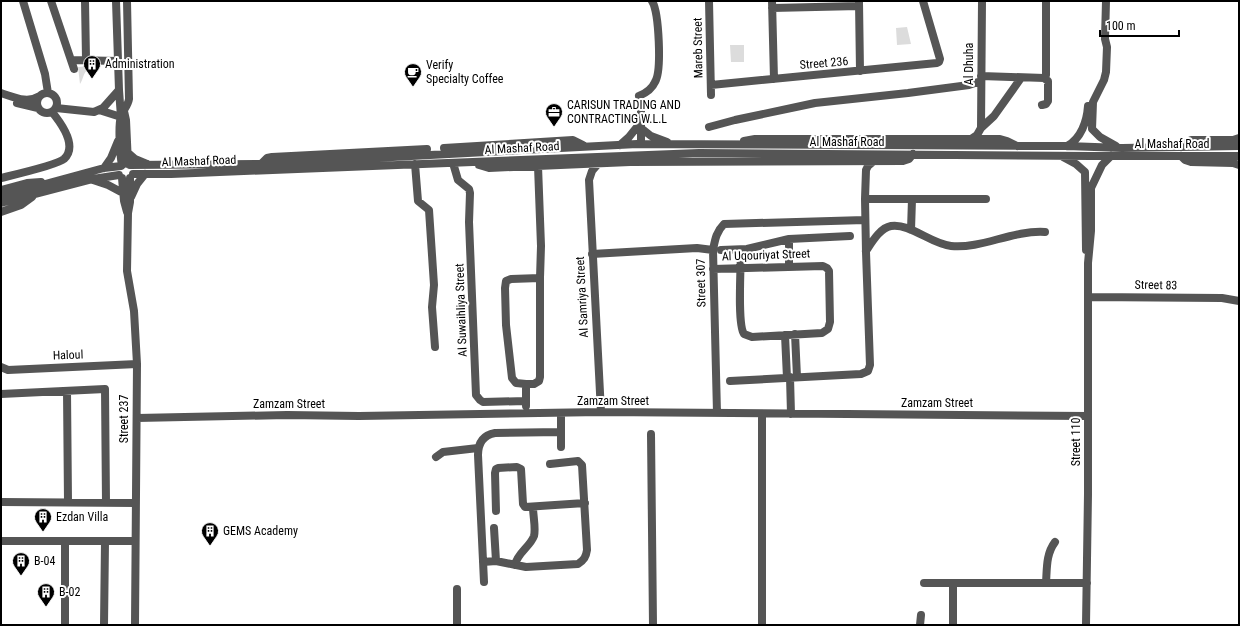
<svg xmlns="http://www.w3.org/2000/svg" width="1240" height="626" font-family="'Roboto Condensed',sans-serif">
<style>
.green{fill:#dcdcdc}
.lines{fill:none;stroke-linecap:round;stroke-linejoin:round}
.minor{stroke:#555;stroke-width:8}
.labels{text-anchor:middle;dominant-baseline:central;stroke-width:4;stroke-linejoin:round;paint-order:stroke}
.street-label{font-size:12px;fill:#000;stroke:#fff}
.poi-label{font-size:12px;fill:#000;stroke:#fff;text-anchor:start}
</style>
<rect width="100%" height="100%" fill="#fff"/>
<!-- green -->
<path class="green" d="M 907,27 L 911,44 L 897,45 L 896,28 Z
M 730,45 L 744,45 L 744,62 L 731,62 Z
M 90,66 L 90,69 C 83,71 84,78 80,84 L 78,67 Z"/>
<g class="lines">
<!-- minor -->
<path class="minor" d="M 23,1 L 45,74 L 48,93
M 51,1 L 74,69
M 85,1 L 86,59
M 709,1 L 711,95
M 772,1 L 774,79
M 1106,1 L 1105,39 L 1107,47 L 1106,72 L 1104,80 L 1093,102 L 1092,129 L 1100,137 L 1116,146
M 859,2 L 860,71
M 772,8 L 859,6
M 71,60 L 118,61
M 981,76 L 1044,78
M 1044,78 L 1046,75 L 1046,1
M 711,85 L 937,63 L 939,62 L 940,59 L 923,1
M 1,93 C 14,97 27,104 40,96
M37 103a10 10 0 1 1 20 0a10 10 0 1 1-20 0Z
M 639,96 C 646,93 652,89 655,82 C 662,71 659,12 652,1
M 639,96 L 641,106 L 641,144
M 17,103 L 38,108
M 1042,105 L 1046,104 L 1048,101 L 1048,81 L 1044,78
M 56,108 L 94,112 L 103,108 L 119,90 L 116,1
M 99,110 L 121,117 L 119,90
M 124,111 L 126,120 L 128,164
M 709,127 L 735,120 L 815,103 L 908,93 L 969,85 L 981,81
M 641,128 L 651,136 L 667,142
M 981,128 L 994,116 L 1021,78
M 971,139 L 977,135 L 981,128 L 982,1
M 744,141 L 755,139 L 1000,139 L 1007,141 L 1017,146
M 620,145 L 629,137 L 637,127
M 1067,146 C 1081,139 1087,121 1088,106
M 1180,147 L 1185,143 L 1191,140 L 1233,140 L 1239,138
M 444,148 L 573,140 L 583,145
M 127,152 L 135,159 L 147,164
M 1181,156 L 1185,160 L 1191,162 L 1233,163 L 1239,165
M 1063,157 L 1076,164 L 1085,172 L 1086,250
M 453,163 L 458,180 L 469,189 L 470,193 L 469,222 L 476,395 L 480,400 L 483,402 L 526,401
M 261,164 L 267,158 L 272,157 L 427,149
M 415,164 L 418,201 L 429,210 L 434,285 L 432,307 L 435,347
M 598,164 L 592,171 L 589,180 L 601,412
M 122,165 C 120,155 118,126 121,116 C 123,110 128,106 129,99 L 127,1
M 130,165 L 261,164 L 637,144 L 1067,146 L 1122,148 L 1239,146
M 479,165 L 489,168 L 630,162 L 903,161 L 909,159 L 913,154
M 104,168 L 111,158 L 118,141
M 133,174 L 171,174 L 699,153 L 1091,156 L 1239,156
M 1,178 C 13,175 57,165 64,159 C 78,146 61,123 52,112
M 122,178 L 124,201 L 127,212
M 130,178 L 130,202 L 128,213 L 127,271 L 134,311 L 137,364 L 135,625
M 93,180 L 108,185 L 123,193
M 1,190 L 27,183 L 41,182
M 1,196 L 104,168 L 121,166
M 131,197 L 137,184 L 145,174
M 865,199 L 986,199
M 1,203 L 93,179 L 119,175
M 1,212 L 21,205 L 32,197
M 911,230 L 912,199
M 713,250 C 715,240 716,232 724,224 L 865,220
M 721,250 L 747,249 L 789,239 L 850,236
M 866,251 C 872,242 880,228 891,226 C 910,223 931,244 951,246 C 982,249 1012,230 1045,232
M 592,254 L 697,248 L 713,250 L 717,413
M 789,267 L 789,239
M 713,269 L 823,266 L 827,268 L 829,271 L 830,322 L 828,329 L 822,333 L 752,337 L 744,334 C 737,324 741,266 741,250
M 1088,297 L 1222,298 L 1239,301
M 795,334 L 797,377
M 785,335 L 787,378
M 1,367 L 8,370 L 137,364
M 790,377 L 791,414
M 730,381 L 861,374 L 868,371 L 870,365 L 866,252 L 865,199 L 866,170 L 868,166 L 874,161
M 526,384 L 534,384 L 539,381 L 540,377 L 540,278
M 67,391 L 68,502
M 1,394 L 105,389 L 106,503
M 526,406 L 526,384 L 516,383 L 512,378 L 506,325 L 505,288 L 506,281 L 511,279 L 540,278 L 541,246 L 538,166
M 137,418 L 287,415 L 359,416 L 601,412 L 1088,416
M 651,434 L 653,625
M 561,447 L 561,413
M 436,457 L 443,452 L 478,448
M 1,502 L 136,503
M 496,511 L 495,473 L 496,469 L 498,468 L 517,467 L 521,469 L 523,504 L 525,507 L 585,503
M 494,528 L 496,561
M 1,541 L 135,541
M 65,541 L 65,625
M 483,562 L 496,561 L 526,567 L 578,564 C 584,560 586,557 587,550 L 582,465 L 578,461 L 550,464
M 515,565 C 517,553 530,547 534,536 C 536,528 533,516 533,507
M 484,582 L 478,455 C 478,442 484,435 495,433 L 561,432
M 924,583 L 1087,583
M 1046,583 C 1047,568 1046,554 1055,542
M 104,625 L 105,542
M 457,625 L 457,589
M 762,625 L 762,414
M 920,625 L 921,615
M 953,625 L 953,583
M 1086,625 L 1088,494 L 1088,263 L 1091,231 L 1091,188 L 1102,165 L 1111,156"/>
</g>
<!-- icons -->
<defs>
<g id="building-pin" transform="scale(0.9)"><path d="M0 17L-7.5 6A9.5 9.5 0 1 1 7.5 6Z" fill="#000" stroke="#fff"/><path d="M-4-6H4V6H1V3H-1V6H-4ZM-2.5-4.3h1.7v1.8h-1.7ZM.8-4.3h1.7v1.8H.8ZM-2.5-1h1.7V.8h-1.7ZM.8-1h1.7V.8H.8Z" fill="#fff"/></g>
<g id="cafe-pin" transform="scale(0.9)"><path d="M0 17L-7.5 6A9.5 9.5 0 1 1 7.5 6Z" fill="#000" stroke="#fff"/><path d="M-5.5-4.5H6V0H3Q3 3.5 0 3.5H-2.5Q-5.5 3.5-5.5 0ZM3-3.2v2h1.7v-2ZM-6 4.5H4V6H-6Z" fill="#fff"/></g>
<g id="office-pin" transform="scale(0.9)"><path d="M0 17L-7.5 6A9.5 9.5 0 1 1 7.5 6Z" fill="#000" stroke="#fff"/><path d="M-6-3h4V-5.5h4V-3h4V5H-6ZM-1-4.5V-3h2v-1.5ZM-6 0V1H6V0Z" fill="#fff"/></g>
</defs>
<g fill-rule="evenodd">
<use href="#building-pin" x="92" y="64"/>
<use href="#cafe-pin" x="413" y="72"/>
<use href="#office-pin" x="554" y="112"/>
<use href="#building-pin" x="43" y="517"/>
<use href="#building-pin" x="210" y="531"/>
<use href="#building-pin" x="21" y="561"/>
<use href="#building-pin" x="46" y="592"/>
</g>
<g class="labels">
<!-- street labels -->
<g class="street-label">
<text transform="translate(698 48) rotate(-91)">Mareb Street</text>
<text transform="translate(824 63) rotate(-5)">Street 236</text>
<text transform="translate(969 64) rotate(-90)">Al Dhuha</text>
<text x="847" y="142">Al Mashaf Road</text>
<text x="1172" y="144">Al Mashaf Road</text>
<text transform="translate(522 148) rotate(-3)">Al Mashaf Road</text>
<text transform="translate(199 161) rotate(-2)">Al Mashaf Road</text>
<text transform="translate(766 255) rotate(-2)">Al Uqouriyat Street</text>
<text transform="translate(701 283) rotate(-91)">Street 307</text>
<text transform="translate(1156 285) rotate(1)">Street 83</text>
<text transform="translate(582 297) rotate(-93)">Al Samriya Street</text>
<text transform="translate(461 310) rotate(-92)">Al Suwaihliya Street</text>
<text transform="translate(68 355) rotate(-2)">Haloul</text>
<text x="613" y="401">Zamzam Street</text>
<text x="937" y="403">Zamzam Street</text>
<text x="289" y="404">Zamzam Street</text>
<text transform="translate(124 419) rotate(-90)">Street 237</text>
<text transform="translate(1076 442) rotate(-90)">Street 110</text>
</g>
<!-- poi labels -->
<g class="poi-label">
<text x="105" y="64">Administration</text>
<text x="426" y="65">Verify<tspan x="426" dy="14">Specialty Coffee</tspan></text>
<text x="567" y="105">CARISUN TRADING AND<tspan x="567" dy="14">CONTRACTING W.L.L</tspan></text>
<text x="56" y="517">Ezdan Villa</text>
<text x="223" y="531">GEMS Academy</text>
<text x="34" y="561">B-04</text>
<text x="59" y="592">B-02</text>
</g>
</g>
<!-- border -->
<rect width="1240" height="626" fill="none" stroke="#000000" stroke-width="4"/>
<!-- scale -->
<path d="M1100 30v6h79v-6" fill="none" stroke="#000000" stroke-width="2"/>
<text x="1106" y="30" font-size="12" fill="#000000" stroke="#ffffff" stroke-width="3" paint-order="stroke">100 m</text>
</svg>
